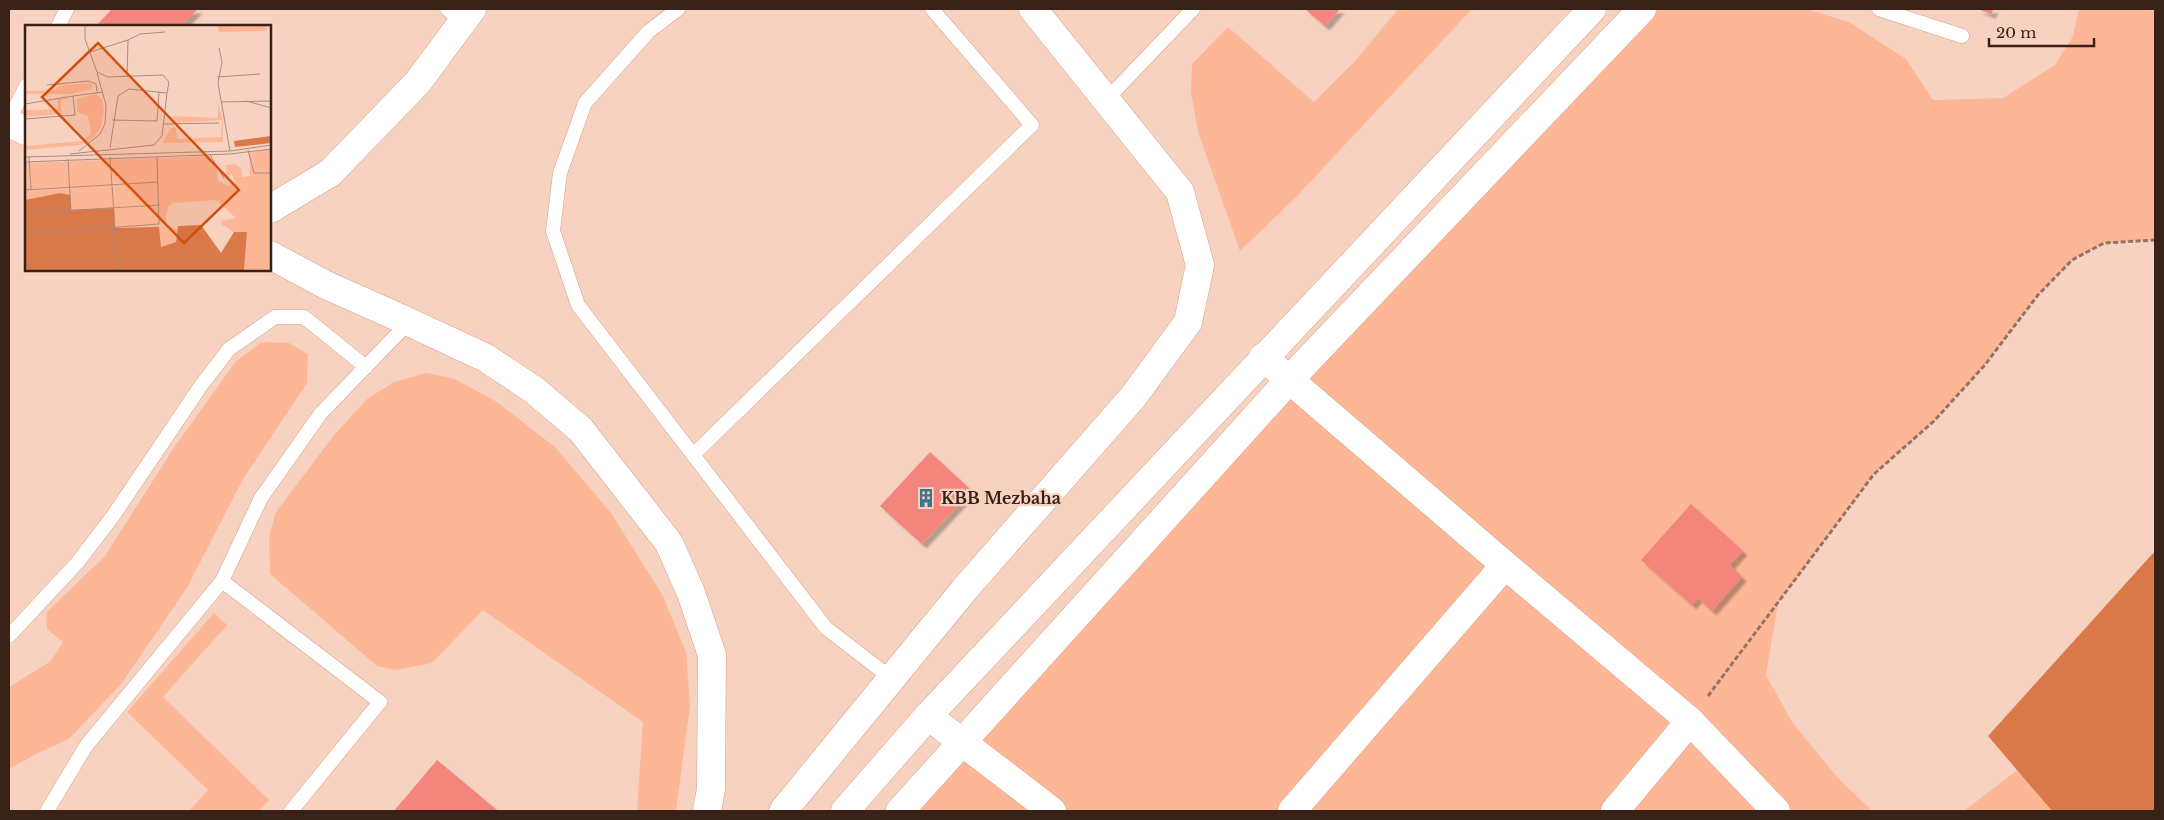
<svg xmlns="http://www.w3.org/2000/svg" width="2164" height="820" font-family="'Libre Baskerville',serif">
<style>
.green{fill:#feb796}
.forest{fill:#d97949}
.building{fill:#f3857c;filter:url(#shadow)}
.lines{fill:none;stroke-linecap:round;stroke-linejoin:round}
.service-casing{stroke:#da9e82;stroke-width:15}
.minor-casing{stroke:#da9e82;stroke-width:29}
.secondary-casing{stroke:#da9e82;stroke-width:29}
.path{stroke:#927466;stroke-width:3;stroke-dasharray:5 2.5;stroke-linecap:butt}
.service{stroke:#fff;stroke-width:14}
.minor{stroke:#fff;stroke-width:28}
.secondary{stroke:#fff;stroke-width:28}
.labels{text-anchor:middle;dominant-baseline:central;stroke-width:4.5;stroke-linejoin:round;paint-order:stroke}
.poi-label{font-size:16px;font-weight:bold;fill:#382116;stroke:#f8d2c1;text-anchor:start}
.inset-road{fill:none;stroke:#ab8b7d;stroke-width:1}
.view{fill:#ce510e;fill-opacity:0.15;stroke:#ce510e;stroke-width:2.5}
.inset-edge{fill:none;stroke:#382116;stroke-width:2.5}
</style>
<defs>
<filter id="shadow"><feDropShadow dx="4.5" dy="4.5" stdDeviation="1" flood-color="#0004"/></filter>
</defs>
<rect width="100%" height="100%" fill="#f8d2c1"/>
<!-- green -->
<path class="green" d="M 1398,9 L 1472,9 L 1297,196 L 1240,251 L 1198,132 L 1191,93 L 1192,64 L 1228,27 L 1314,102 L 1356,60 Z
M 1659,9 L 1806,9 L 1849,22 L 1906,59 L 1933,100 L 2003,98 L 2055,65 L 2073,36 L 2079,9 L 2155,9 L 2155,240 L 2104,243 L 2072,260 L 2038,295 L 1984,366 L 1934,421 L 1874,474 L 1778,603 L 1766,675 L 1792,722 L 1838,778 L 1872,811 L 900,811 L 1289,380 Z
M 262,342 L 289,343 L 308,354 L 307,383 L 243,479 L 188,586 L 122,683 L 69,739 L 36,754 L 9,769 L 9,687 L 51,661 L 63,642 L 47,629 L 46,613 L 105,556 L 173,449 L 236,361 Z
M 426,373 L 455,379 L 497,402 L 555,447 L 611,513 L 663,596 L 686,652 L 690,706 L 676,811 L 637,811 L 643,722 L 483,610 L 432,663 L 396,670 L 377,666 L 270,574 L 269,536 L 276,512 L 334,435 L 367,399 L 394,382 Z
M 214,613 L 227,625 L 163,697 L 269,800 L 259,811 L 189,811 L 208,790 L 127,712 Z
M 2017,770 L 2052,811 L 1964,811 Z"/>
<!-- forest -->
<path class="forest" d="M 2155,551 L 2155,811 L 2052,811 L 1988,736 Z"/>
<!-- building -->
<path class="building" d="M 112,9 L 198,9 L 181,26 L 96,26 Z
M 1305,9 L 1340,9 L 1325,26 Z
M 1977,9 L 1994,9 L 1991,14 Z
M 930,452 L 972,491 L 922,544 L 880,506 Z
M 1691,504 L 1743,551 L 1730,565 L 1742,577 L 1712,611 L 1698,598 L 1692,605 L 1641,560 Z
M 437,760 L 498,811 L 394,811 Z"/>
<g class="lines">
<!-- service casing -->
<g class="service-casing">
<path id="service" d="M 447,9 L 462,22
M 678,9 L 648,32 L 585,103 L 560,173 L 553,231 L 578,305 L 826,628 L 891,678
M 1879,9 L 1962,36
M 58,26 L 67,9
M 1106,100 L 1193,9
M 9,120 L 26,86
M 693,455 L 1032,125 L 932,9
M 9,636 L 77,563 L 113,516 L 200,387 L 229,349 L 275,317 L 304,317 L 366,367
M 47,811 L 86,746 L 222,581
M 291,811 L 380,702 L 222,581 L 261,498 L 321,413 L 409,322"/>
</g>
<!-- minor casing -->
<g class="minor-casing">
<path id="minor" d="M 9,123 L 26,131
M 270,209 L 330,173 L 418,82 L 472,9
M 270,255 L 326,285 L 409,322 L 486,358 L 534,390 L 581,430 L 669,543 L 691,593 L 712,655 L 711,789 L 707,811
M 1263,357 L 1505,565 L 1690,721 L 1776,811
M 928,716 L 1052,811
M 783,811 L 964,590 L 1133,397 L 1188,322 L 1200,265 L 1180,192 L 1033,9
M 1292,811 L 1505,565
M 1615,811 L 1690,721"/>
</g>
<!-- secondary casing -->
<g class="secondary-casing">
<path id="secondary" d="M 845,811 L 928,716 L 1592,9
M 900,811 L 1289,380 L 1642,9"/>
</g>
<!-- path -->
<path class="path" d="M 1708,696 L 1874,474 L 1934,421 L 1984,366 L 2038,295 L 2072,260 L 2104,243 L 2155,240"/>
<!-- service -->
<use href="#service" class="service"/>
<!-- minor -->
<use href="#minor" class="minor"/>
<!-- secondary -->
<use href="#secondary" class="secondary"/>
</g>
<!-- icons -->
<defs>
<g id="building-bare" transform="scale(1.5)"><path d="M-4-6H4V6H1V3H-1V6H-4ZM-2.5-4.3h1.7v1.8h-1.7ZM.8-4.3h1.7v1.8H.8ZM-2.5-1h1.7V.8h-1.7ZM.8-1h1.7V.8H.8Z" fill="#3a768d" stroke="#f8d2c1" stroke-width="2.5" paint-order="stroke"/></g>
</defs>
<g fill-rule="evenodd">
<use href="#building-bare" x="926" y="498"/>
</g>
<g class="labels">
<!-- poi labels -->
<g class="poi-label">
<text x="941" y="498">KBB Mezbaha</text>
</g>
</g>
<!-- overview -->
<g transform="translate(25 25)">
<rect width="246" height="246" fill="#f8d2c1"/>
<path d="M 192,0 L 242,0 L 242,6 L 194,7 ZM 64,58 L 68,60 L 67,64 L 45,69 L 0,69 L 0,66 L 31,65 L 34,61 ZM 70,69 L 77,74 L 79,85 L 76,102 L 70,111 L 56,120 L 0,125 L 0,121 L 57,116 L 66,109 L 63,91 L 52,87 L 52,74 ZM 33,73 L 45,73 L 36,75 L 36,89 L 0,92 L 0,85 L 33,84 ZM 193,78 L 198,95 L 198,117 L 137,118 L 146,103 L 151,103 L 152,114 L 196,112 L 197,95 L 148,98 L 147,91 L 193,93 ZM 246,124 L 246,246 L 219,246 L 222,207 L 209,207 L 197,200 L 196,196 L 211,193 L 191,175 L 148,178 L 143,182 L 140,199 L 153,205 L 151,217 L 136,222 L 46,186 L 46,170 L 35,168 L 0,175 L 0,138 L 183,131 L 192,145 L 193,156 L 203,161 L 210,157 L 207,149 L 201,151 L 201,140 L 210,139 L 216,143 L 217,152 L 225,151 L 224,128 Z" fill="#feb796"/>
<path d="M 246,111 L 246,118 L 210,122 L 209,116 ZM 35,168 L 46,170 L 46,185 L 89,183 L 90,203 L 134,202 L 136,222 L 151,217 L 153,201 L 176,200 L 196,228 L 209,207 L 222,207 L 219,246 L 0,246 L 0,175 Z" fill="#d97949"/>
<path class="inset-road" d="M 103,15 L 115,9 L 140,7M 194,23 L 197,37 L 193,58 L 205,126M 65,27 L 103,15 L 102,51M 192,52 L 235,49M 22,60 L 64,56 L 71,59 L 72,67M 221,76 L 247,83M 196,77 L 247,76M 0,79 L 48,71M 0,94 L 50,90 L 48,71 L 78,67M 87,95 L 132,96 L 134,67M 138,99 L 194,98M 85,123 L 93,71 L 104,64 L 142,68M 223,125 L 229,148 L 245,148M 54,126 L 75,109 L 80,99 L 81,80 L 72,48M 45,129 L 129,120 L 137,111 L 142,68 L 144,57 L 138,50 L 83,52 L 72,47 L 60,14 L 60,0M 185,130 L 199,153M 0,132 L 205,126 L 247,120M 4,132 L 6,165M 85,132 L 90,203M 43,134 L 46,186M 0,137 L 205,129 L 247,124M 0,165 L 133,157M 0,188 L 135,180M 87,204 L 93,246M 0,209 L 134,199 L 132,132"/>
<path class="view" d="M 73,18 L 214,165 L 159,218 L 17,72 Z"/>
<rect width="246" height="246" class="inset-edge"/>
</g>
<!-- border -->
<rect width="2164" height="820" fill="none" stroke="#382116" stroke-width="20"/>
<!-- scale -->
<path d="M1989 38v8h105v-8" fill="none" stroke="#382116" stroke-width="2.5"/>
<text x="1996" y="38" font-size="15" fill="#382116" stroke="#f8d2c1" stroke-width="4" paint-order="stroke">20 m</text>
</svg>
